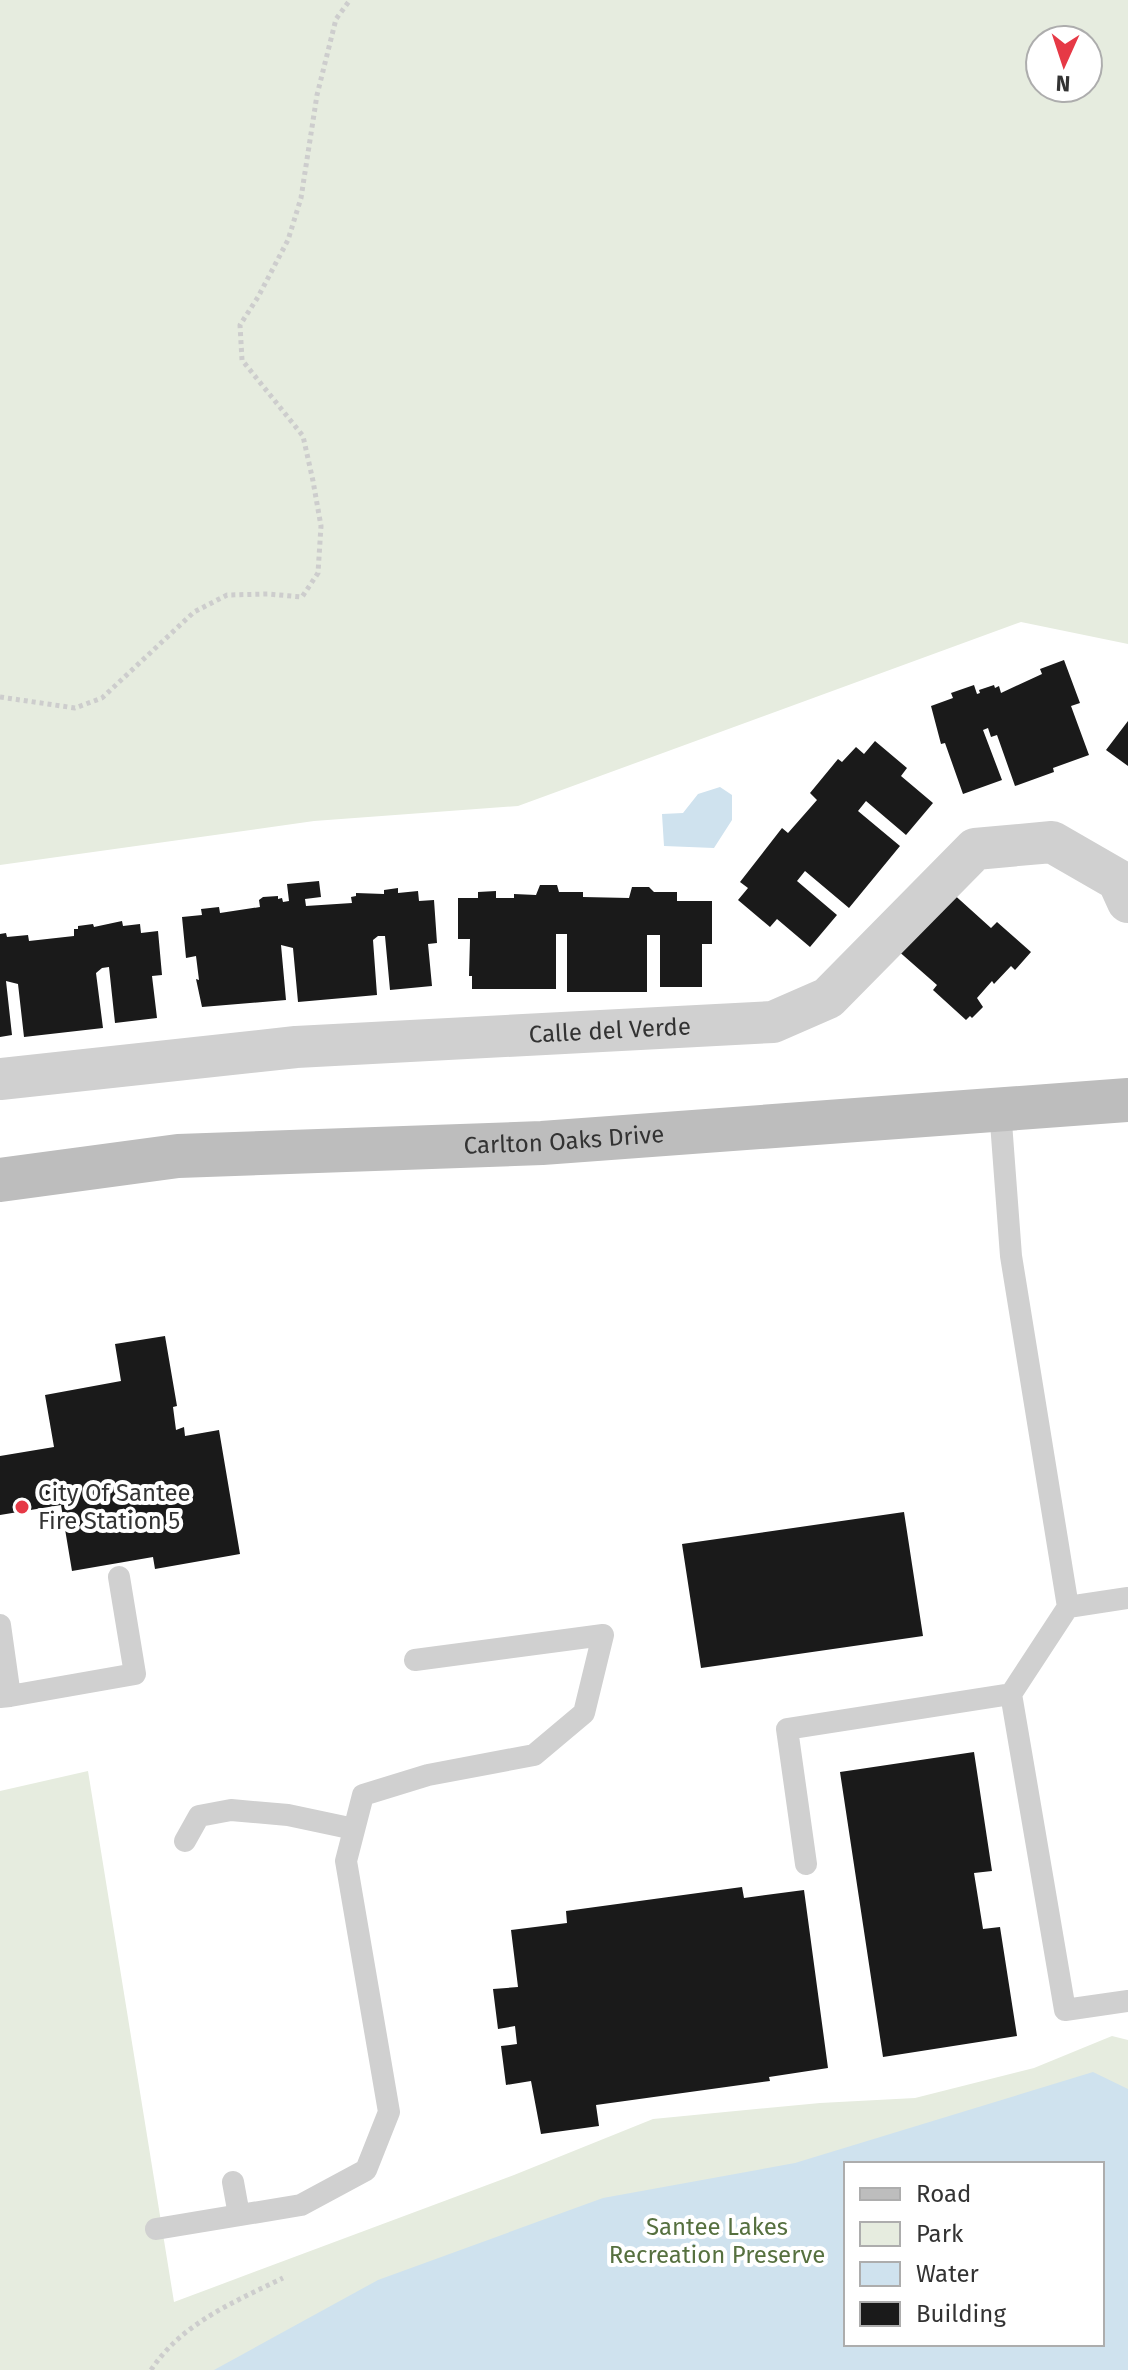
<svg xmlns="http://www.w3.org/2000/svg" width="1128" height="2370" font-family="'Fira Sans',sans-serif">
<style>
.green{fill:#e6ecdf;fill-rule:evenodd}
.water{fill:#cfe2ee;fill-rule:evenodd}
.building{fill:#1a1a1a}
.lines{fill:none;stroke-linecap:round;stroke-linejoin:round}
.path{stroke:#cdcdcd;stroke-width:5;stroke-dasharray:4 4;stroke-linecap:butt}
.service{stroke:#d0d0d0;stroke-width:22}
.minor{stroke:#d0d0d0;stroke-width:42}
.secondary{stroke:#bdbdbd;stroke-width:44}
.poi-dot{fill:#e63946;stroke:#fff;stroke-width:3}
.labels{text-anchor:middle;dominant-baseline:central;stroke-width:8;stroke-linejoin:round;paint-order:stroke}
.street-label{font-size:24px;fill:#333;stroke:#fff}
.poi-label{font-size:24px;fill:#333;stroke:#fff;text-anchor:start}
.park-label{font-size:24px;fill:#56703f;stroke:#fff}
</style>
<rect width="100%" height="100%" fill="#fff"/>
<!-- green -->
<path class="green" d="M 0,0 L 1128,0 L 1128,644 L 1021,622 L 518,806 L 314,821 L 0,865 ZM 1040,40 L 1088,40 L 1088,88 L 1040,88 Z
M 88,1771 L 174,2302 L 514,2175 L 653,2119 L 820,2103 L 915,2098 L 1034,2068 L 1112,2036 L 1128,2040 L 1128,2370 L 0,2370 L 0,1791 ZM 846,2164 L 1102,2164 L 1102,2344 L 846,2344 Z"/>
<!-- water -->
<path class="water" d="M 720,787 L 732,795 L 732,820 L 714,848 L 664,846 L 662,814 L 683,813 L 698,794 Z
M 1093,2072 L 1128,2089 L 1128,2370 L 214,2370 L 378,2280 L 603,2198 L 795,2163 ZM 846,2164 L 1102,2164 L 1102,2344 L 846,2344 Z"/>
<!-- building -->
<path class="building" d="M 1064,660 L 1080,703 L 1071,706 L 1089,755 L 1053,768 L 1054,772 L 1015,786 L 997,735 L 991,737 L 988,728 L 983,730 L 1002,780 L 963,794 L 945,743 L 941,744 L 931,706 L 953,698 L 951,693 L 974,685 L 977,694 L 980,693 L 979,690 L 994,685 L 995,688 L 999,686 L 1001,693 L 1042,674 L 1040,669 Z
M 1128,721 L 1128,766 L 1106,750 Z
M 875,741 L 907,768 L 901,776 L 933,803 L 906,835 L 866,801 L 858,811 L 900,846 L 849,908 L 805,871 L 797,881 L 837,915 L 810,947 L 777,919 L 770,927 L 738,900 L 748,888 L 740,882 L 782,828 L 788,833 L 817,800 L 810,793 L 838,759 L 842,762 L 856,747 L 864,754 Z
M 319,881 L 321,897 L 305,899 L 306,906 L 352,903 L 351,897 L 356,896 L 356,893 L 384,894 L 384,890 L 398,888 L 398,893 L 418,891 L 419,901 L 434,900 L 437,943 L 428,944 L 432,986 L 390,990 L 385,936 L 378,936 L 373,940 L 377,995 L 298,1002 L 293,948 L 281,945 L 286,1000 L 202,1007 L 196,979 L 199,980 L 196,956 L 186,958 L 182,917 L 202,915 L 201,909 L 219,907 L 220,913 L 260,907 L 259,900 L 263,897 L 278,896 L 278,899 L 282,898 L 283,902 L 289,901 L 287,884 Z
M 540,885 L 557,885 L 559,892 L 583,892 L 583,897 L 629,898 L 632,887 L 649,887 L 654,892 L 677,892 L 677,901 L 712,901 L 712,944 L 702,944 L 702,987 L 660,987 L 660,935 L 647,935 L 647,992 L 567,992 L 567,934 L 556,934 L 556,989 L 472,989 L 472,976 L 469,976 L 470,939 L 458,939 L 458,898 L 478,898 L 478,892 L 496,891 L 496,898 L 514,898 L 514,894 L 536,895 Z
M 950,891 L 991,928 L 997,922 L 1031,952 L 1015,970 L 1011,966 L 994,984 L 992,981 L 977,998 L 983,1007 L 972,1018 L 970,1016 L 966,1020 L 933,990 L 937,985 L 896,949 Z
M 122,921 L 123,926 L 140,924 L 141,933 L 158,931 L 162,975 L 152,976 L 157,1018 L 115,1023 L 109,967 L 102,968 L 96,973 L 103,1028 L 24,1037 L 18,984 L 6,981 L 12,1035 L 0,1037 L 0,934 L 6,933 L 7,937 L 28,935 L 29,941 L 74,936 L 74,929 L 78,929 L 78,926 L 93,924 L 94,927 Z
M 165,1336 L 177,1406 L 173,1407 L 176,1430 L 184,1427 L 185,1436 L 219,1430 L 240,1554 L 155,1569 L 153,1557 L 72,1571 L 61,1505 L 0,1515 L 0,1456 L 54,1447 L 45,1395 L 121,1381 L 115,1344 Z
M 904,1512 L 923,1636 L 701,1668 L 682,1544 Z
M 974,1752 L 992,1871 L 974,1873 L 983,1929 L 1000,1927 L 1017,2036 L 883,2057 L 840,1772 Z
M 742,1887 L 744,1898 L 804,1890 L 828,2068 L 769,2077 L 770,2081 L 596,2105 L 599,2126 L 541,2134 L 531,2081 L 506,2085 L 501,2046 L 517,2044 L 515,2026 L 498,2029 L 493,1989 L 518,1987 L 511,1930 L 567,1923 L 566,1911 Z"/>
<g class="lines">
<!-- path -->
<path class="path" d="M 0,697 L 75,708 L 102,698 L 194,612 L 227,595 L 268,594 L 302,597 L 318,573 L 321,526 L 313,481 L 303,436 L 242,360 L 240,325 L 258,297 L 288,240 L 301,198 L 317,95 L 336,19 L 350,0
M 151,2370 C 182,2323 234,2302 283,2278"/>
<!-- service -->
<path class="service" d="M 1068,1607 L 1128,1598
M 0,1625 L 10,1696 L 0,1697
M 1011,1694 L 1065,2010 L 1128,2001
M 10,1696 L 135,1674 L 119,1577
M 185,1841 L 199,1816 L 231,1810 L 288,1815 L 354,1829
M 806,1864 L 787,1729 L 1011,1694 L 1068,1607 L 1011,1256 L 1000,1109
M 233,2182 L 239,2215
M 156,2229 L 301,2205 L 366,2170 L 389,2112 L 346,1861 L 363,1795 L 428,1775 L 534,1755 L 584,1713 L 603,1635 L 415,1660"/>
<!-- minor -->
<path class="minor" id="s1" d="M 0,1079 L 296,1047 L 773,1022 L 828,998 L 975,849 L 1052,842 L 1118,880 L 1128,902"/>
<!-- secondary -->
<path class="secondary" id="s2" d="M 0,1180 L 178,1156 L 542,1143 L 1128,1100"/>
</g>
<!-- markers -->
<circle class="poi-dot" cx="22" cy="1507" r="8"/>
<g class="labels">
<!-- street labels -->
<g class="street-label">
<text stroke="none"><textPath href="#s1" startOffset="612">Calle del Verde</textPath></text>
<text stroke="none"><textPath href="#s2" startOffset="566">Carlton Oaks Drive</textPath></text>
</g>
<!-- poi labels -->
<g class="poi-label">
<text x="38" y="1493">City Of Santee<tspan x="38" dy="28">Fire Station 5</tspan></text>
</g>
<!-- park labels -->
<g class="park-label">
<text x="717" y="2227">Santee Lakes<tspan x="717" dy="28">Recreation Preserve</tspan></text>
</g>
</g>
<!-- legend -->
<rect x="844" y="2162" width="260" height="184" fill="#ffffff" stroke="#adadad" stroke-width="2"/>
<rect x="860" y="2188" width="40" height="12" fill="#bdbdbd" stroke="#adadad" stroke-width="2"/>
<text x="916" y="2202" font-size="24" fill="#333333">Road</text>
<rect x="860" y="2222" width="40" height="24" fill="#e6ecdf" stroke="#adadad" stroke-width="2"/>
<text x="916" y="2242" font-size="24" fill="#333333">Park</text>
<rect x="860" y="2262" width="40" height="24" fill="#cfe2ee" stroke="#adadad" stroke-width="2"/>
<text x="916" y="2282" font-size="24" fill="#333333">Water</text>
<rect x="860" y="2302" width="40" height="24" fill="#1a1a1a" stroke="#adadad" stroke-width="2"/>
<text x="916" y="2322" font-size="24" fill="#333333">Building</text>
<!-- north arrow -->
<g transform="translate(1064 64) rotate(183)"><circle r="38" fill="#ffffff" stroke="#adadad" stroke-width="2"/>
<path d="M0-6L14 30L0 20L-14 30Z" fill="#e63946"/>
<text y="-12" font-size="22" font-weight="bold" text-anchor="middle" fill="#333333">N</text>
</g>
</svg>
